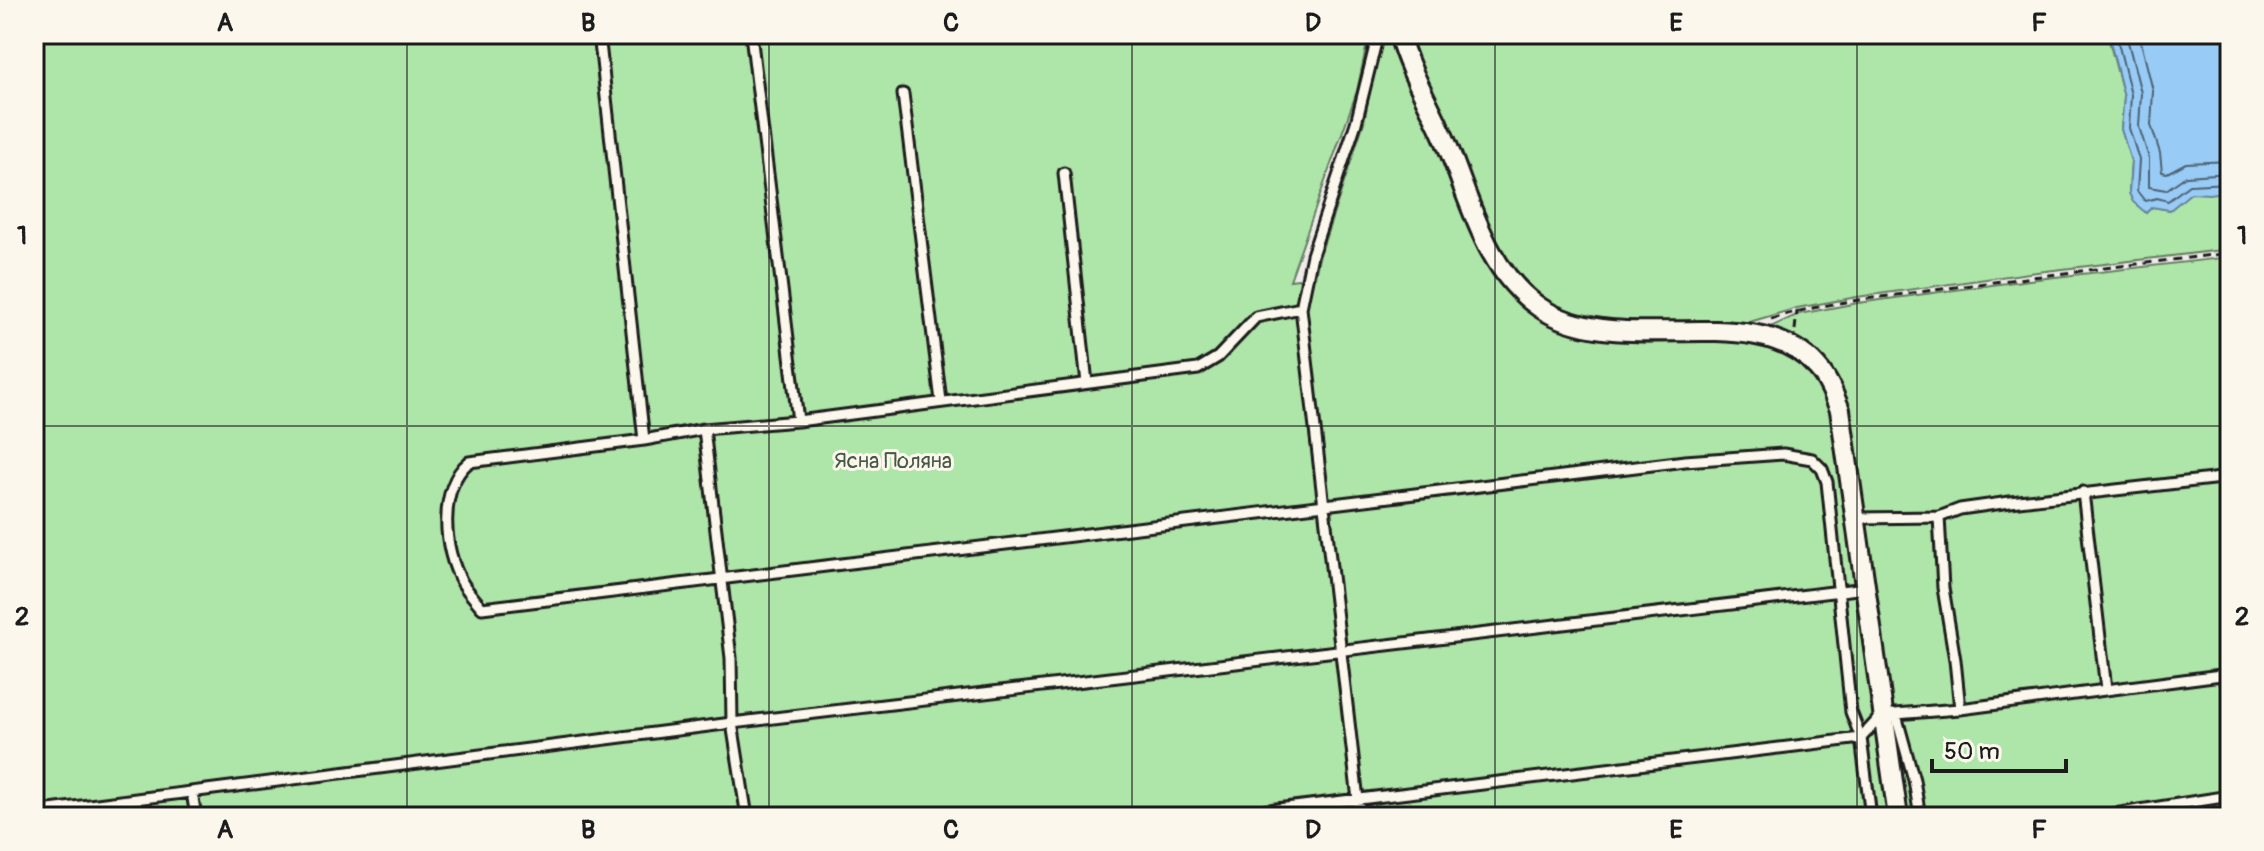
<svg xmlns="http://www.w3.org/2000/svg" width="2264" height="851" font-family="Pangolin,sans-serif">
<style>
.green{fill:#aee5a8;stroke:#658062;stroke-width:2}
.water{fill:#98cbf5;stroke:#66859e;stroke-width:2}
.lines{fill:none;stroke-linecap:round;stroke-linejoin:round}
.shore{stroke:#4e6273;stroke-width:2}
.service-casing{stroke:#1c1c1c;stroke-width:15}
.minor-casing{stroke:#1c1c1c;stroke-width:24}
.path{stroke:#1c1c1c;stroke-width:3;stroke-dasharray:8 6;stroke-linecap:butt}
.service{stroke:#fbf7ec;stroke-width:9}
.minor{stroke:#fbf7ec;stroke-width:18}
.grid{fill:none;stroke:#1c1c1c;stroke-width:2;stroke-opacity:0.55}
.labels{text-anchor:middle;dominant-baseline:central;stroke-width:6;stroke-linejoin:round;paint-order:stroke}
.park-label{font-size:22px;fill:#485846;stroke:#fbf7ec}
.neatline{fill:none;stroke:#1c1c1c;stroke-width:3}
.grid-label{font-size:26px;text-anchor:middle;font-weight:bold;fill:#1c1c1c}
</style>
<rect width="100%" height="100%" fill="#f1eaeb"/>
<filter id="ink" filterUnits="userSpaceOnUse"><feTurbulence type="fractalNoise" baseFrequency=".0125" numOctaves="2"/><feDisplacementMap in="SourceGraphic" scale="16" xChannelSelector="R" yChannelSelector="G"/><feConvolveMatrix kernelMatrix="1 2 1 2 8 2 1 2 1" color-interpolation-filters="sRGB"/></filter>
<g filter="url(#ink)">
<!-- green -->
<path class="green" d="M 34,34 L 1369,34 L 1357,91 L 1290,280 L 1315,277 L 1319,258 L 1364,122 L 1379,42 L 1382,34 L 1390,34 L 1493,267 L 1509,293 L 1536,316 L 1596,338 L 1645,343 L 1742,340 L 1799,314 L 1858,303 L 2029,280 L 2230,257 L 2230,817 L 34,817 Z
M 1406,34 L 2105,34 L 2108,37 L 2124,97 L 2121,129 L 2131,161 L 2129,192 L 2146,213 L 2152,207 L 2170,210 L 2190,193 L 2230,191 L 2230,249 L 2029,273 L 1857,297 L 1797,308 L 1736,326 L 1599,322 L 1571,315 L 1545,303 L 1520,283 L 1505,263 Z"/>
<!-- water -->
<path class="water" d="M 2105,34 L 2230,34 L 2230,191 L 2209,194 L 2191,193 L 2170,210 L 2152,207 L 2146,213 L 2133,202 L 2129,193 L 2131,161 L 2121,129 L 2124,97 L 2109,37 Z"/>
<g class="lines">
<!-- shore -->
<path class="shore" d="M 2116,34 L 2131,95 L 2129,128 L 2139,160 L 2137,191 L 2145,201 L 2157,198 L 2168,201 L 2189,185 L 2230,183
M 2126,34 L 2141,93 L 2139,127 L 2149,158 L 2149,187 L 2166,190 L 2186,176 L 2230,173
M 2139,34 L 2153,91 L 2151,125 L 2160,153 L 2162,172 L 2167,173 L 2186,163 L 2230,161"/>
<!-- service casing -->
<g class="service-casing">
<path id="service" d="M 599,34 L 644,440
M 751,34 L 798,421
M 903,94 L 941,401
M 1064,173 L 1087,383
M 1301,308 L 1312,255 L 1356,123 L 1378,34
M 704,429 L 731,658 L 732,723 L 747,817
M 2083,492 L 2106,689
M 1939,517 L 1943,588 L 1955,660 L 1960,709
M 1857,518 L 1939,517 L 1960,509 L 2010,502 L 2230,477
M 1896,715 L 1914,780 L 1920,817
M 2230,720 L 2230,734
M 192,792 L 196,817
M 34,812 L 732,723 L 1866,588
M 1211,817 L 1861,738 L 1882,715 L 1960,709 L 2221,675 L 2230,689
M 1360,817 L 1301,308 L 1256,317 L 1218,357 L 1198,369 L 798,421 L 704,429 L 644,440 L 469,462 C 438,488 443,550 462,582 C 467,591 475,599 482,608 L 1685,461 L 1783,454 L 1812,459 L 1822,469 L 1827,482 L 1851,712 L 1861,738 L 1871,817
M 2095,817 L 2230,796"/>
</g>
<!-- minor casing -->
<g class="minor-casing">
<path id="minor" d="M 1399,34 C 1409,71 1430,105 1445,140 C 1470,198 1484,269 1539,307 C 1620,362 1755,296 1817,367 C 1828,379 1834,395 1840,410 L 1898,817"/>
</g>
<!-- path -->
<path class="path" d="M 1771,319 C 1821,303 1875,298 1927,291 C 2028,277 2129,265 2230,253
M 1795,330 L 1797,311"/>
<!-- service -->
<use href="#service" class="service"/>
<!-- minor -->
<use href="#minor" class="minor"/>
</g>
</g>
<!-- grid -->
<path class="grid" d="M 407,34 L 407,817M 769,34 L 769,817M 1132,34 L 1132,817M 1495,34 L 1495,817M 1857,34 L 1857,817M 34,426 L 2230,426"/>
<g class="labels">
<!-- park labels -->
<g class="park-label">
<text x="893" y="461">Ясна Поляна</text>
</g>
</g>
<!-- margin -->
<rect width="2264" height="851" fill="none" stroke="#fbf7ec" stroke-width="88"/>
<!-- scale -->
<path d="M1932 759v12h134v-12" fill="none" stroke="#1c1c1c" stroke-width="4"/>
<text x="1944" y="759" font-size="24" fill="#1c1c1c" stroke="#fbf7ec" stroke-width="6" paint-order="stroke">50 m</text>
<rect x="44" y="44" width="2176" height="763" class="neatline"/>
<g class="grid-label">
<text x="225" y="31">A</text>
<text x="588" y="31">B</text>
<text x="951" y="31">C</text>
<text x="1313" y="31">D</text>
<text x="1676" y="31">E</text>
<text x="2039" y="31">F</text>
<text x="22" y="244">1</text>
<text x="2242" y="244">1</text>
<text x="22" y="625">2</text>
<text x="2242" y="625">2</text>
<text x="225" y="838">A</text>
<text x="588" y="838">B</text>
<text x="951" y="838">C</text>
<text x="1313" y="838">D</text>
<text x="1676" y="838">E</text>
<text x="2039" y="838">F</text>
</g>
</svg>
